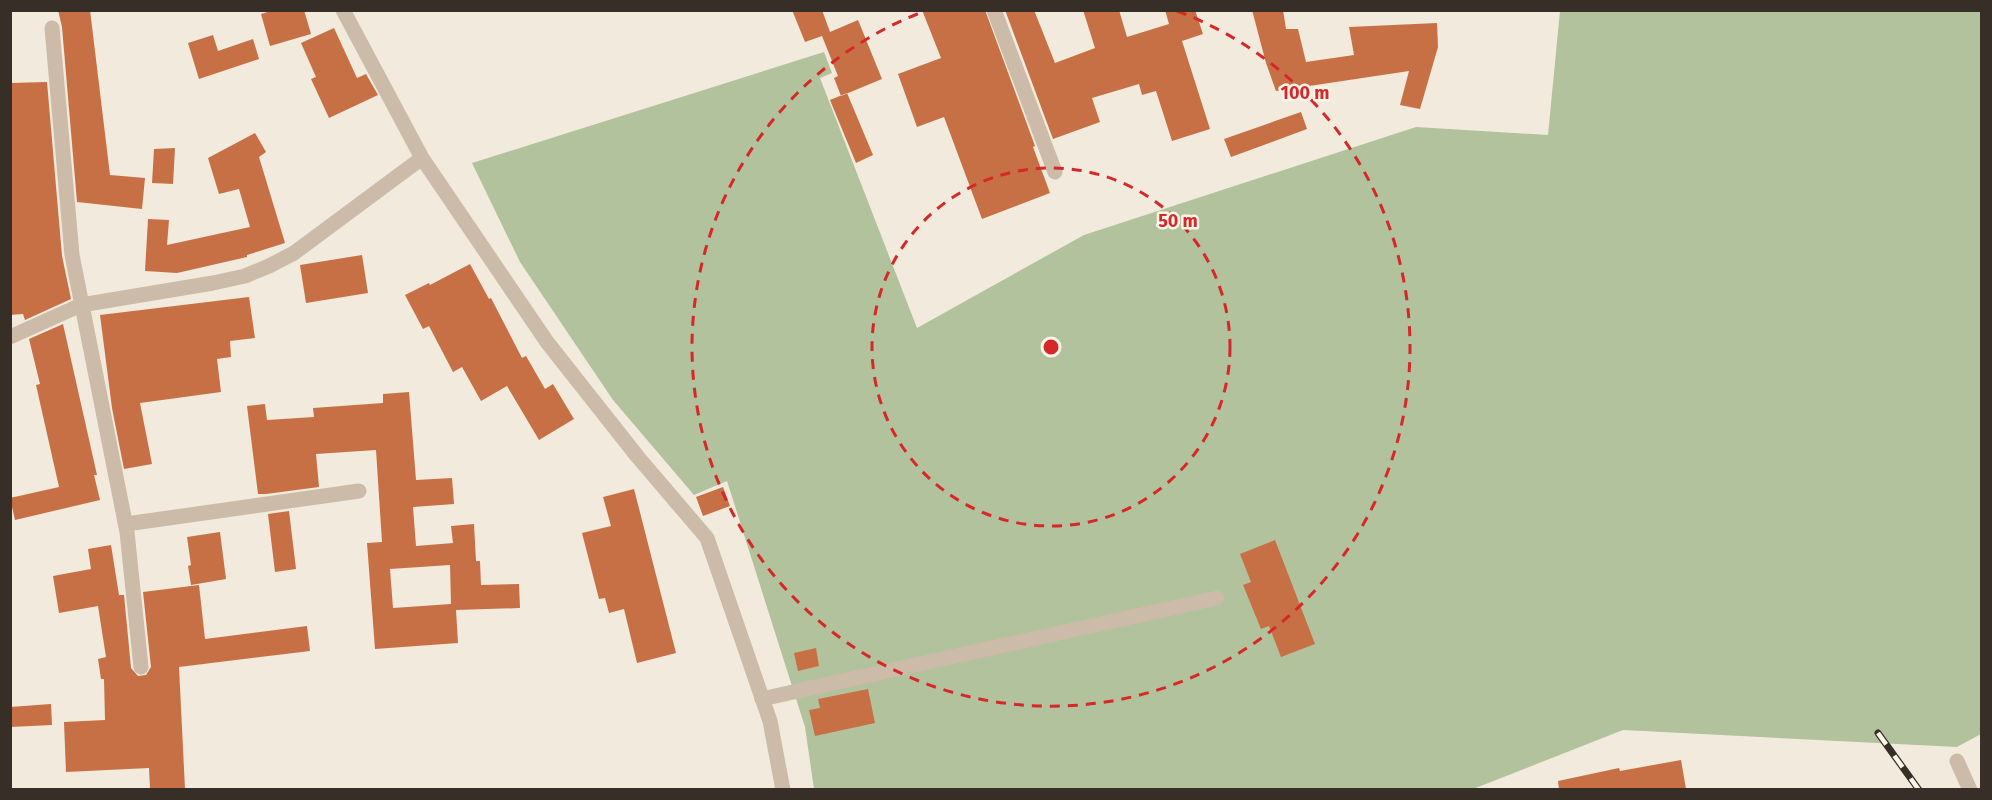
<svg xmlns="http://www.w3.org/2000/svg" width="1992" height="800" font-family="'Fira Sans',sans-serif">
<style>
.green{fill:#b2c29c}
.building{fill:#c77045;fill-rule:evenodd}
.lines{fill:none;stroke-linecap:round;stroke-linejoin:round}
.lane{stroke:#cbbba8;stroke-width:15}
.street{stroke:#cbbba8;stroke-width:15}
.rail-casing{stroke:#372e28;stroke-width:7}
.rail{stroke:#faf4e9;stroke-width:4.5;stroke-dasharray:14;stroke-linecap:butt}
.ring{fill:none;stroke:#d62828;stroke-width:3;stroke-dasharray:10 8}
.centre{fill:#d62828;stroke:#faf4e9;stroke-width:3}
.ring-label{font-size:18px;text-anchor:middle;font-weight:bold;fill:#d62828;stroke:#faf4e9;stroke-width:5;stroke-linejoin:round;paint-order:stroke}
</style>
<rect width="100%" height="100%" fill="#f2eadc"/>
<!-- green -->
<path class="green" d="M 1560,11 L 1981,11 L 1981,734 L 1957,747 L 1623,730 L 1473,789 L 814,789 L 805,727 L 727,481 L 694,495 L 613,400 L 520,262 L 472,163 L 824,52 L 832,73 L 820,78 L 917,328 L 1084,235 L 1416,127 L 1548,135 Z"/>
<!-- building -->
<path class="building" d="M 58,10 L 90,10 L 110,175 L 145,178 L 142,209 L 77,202 L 62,27 Z
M 274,10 L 304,10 L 311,34 L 270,46 L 261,14 Z
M 792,10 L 822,10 L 830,32 L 858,20 L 882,79 L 841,96 L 834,78 L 838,76 L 822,36 L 805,42 Z
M 922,10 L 985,10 L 1035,146 L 1033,147 L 1050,193 L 982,219 L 944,117 L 917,127 L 898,74 L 941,58 Z
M 1005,10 L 1034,10 L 1055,63 L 1095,48 L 1083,10 L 1119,10 L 1127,37 L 1169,24 L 1165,10 L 1195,10 L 1203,34 L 1182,41 L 1210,129 L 1172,141 L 1156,91 L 1142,95 L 1139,84 L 1092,98 L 1100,122 L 1053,139 Z
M 1252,10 L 1283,10 L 1286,29 L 1298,29 L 1306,62 L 1354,55 L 1349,27 L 1437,23 L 1438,47 L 1420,109 L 1400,105 L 1409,71 L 1276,91 L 1266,63 Z
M 334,28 L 357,78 L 366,74 L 378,95 L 329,118 L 311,79 L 316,77 L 301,43 Z
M 213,35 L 218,51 L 253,39 L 259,59 L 199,79 L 188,43 Z
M 47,82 L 62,256 L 71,299 L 25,320 L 23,314 L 10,315 L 10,83 Z
M 847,93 L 873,155 L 856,163 L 830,100 Z
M 1301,112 L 1307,129 L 1231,157 L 1224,139 Z
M 255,133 L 266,152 L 259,157 L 285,243 L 247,255 L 247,257 L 177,273 L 145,271 L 148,219 L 169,220 L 167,245 L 250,227 L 239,189 L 219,194 L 208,158 Z
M 175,148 L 173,184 L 152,183 L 154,149 Z
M 362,255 L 368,293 L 306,303 L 300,265 Z
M 470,264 L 489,299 L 491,298 L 522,358 L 526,356 L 545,389 L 553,384 L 574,419 L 539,440 L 507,386 L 481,401 L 462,367 L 453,372 L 429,326 L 423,329 L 405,295 L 429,283 L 430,285 Z
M 249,297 L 255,338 L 230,341 L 231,357 L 217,359 L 221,392 L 140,403 L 152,464 L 124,469 L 112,408 L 100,315 Z
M 63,324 L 97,475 L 94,475 L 100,500 L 15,520 L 10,498 L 59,487 L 36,385 L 40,384 L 29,339 Z
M 409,392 L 416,480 L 452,478 L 454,504 L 413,507 L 416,546 L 453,543 L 451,526 L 474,524 L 476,561 L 480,561 L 481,585 L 519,584 L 520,608 L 456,610 L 458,643 L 375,649 L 367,543 L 382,542 L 376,450 L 316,454 L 319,487 L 266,494 L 258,494 L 247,406 L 265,404 L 267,420 L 314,417 L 313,408 L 383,403 L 383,394 ZM 450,565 L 451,604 L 393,608 L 390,569 Z
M 723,487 L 730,506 L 703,516 L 696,497 Z
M 634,489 L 676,653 L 637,663 L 624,609 L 609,613 L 605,598 L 599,599 L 582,533 L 611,526 L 603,497 Z
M 289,511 L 296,569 L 275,572 L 268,514 Z
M 220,532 L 226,579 L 191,585 L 188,566 L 191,565 L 187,537 Z
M 1275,540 L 1315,644 L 1281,657 L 1269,626 L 1261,629 L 1243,585 L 1251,582 L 1240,554 Z
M 111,545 L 119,595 L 124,595 L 131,668 L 138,676 L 146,675 L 151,667 L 143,592 L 199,585 L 205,639 L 307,626 L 310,651 L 179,667 L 185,789 L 150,789 L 149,768 L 66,772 L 64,722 L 105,720 L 104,679 L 101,679 L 98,659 L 106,657 L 98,606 L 59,613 L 53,576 L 91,569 L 88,549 Z
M 816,648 L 819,666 L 798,671 L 794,653 Z
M 868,689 L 875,723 L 815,736 L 809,710 L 820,708 L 818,699 Z
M 51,704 L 52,725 L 10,727 L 10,707 Z
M 1681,760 L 1686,789 L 1559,789 L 1558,781 L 1619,768 L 1620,771 Z"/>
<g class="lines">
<!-- lane -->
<path class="lane" d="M 994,10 L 1055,172
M 126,524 L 359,491
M 762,699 L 1217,598
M 1957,761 L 1970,790"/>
<!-- street -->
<path class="street" d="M 343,10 L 422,158 L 547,342 L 637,456 L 707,538 L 770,721 L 783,790
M 52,28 L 72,255 L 127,532 L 141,667
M 10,337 L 81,305 L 213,283 L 245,276 L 269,266 L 294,253 L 422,158"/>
<!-- rail casing -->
<g class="rail-casing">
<path id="rail" d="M 1878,733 L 1919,790"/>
</g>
<!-- rail -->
<use href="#rail" class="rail"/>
</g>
<!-- distance rings -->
<g class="ring">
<circle cx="1051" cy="347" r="179"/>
<path d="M1177 11A359 359 0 1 1 925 11"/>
</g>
<circle cx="1051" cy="347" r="9" class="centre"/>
<g class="ring-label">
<text x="1305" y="99">100 m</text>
<text x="1178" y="227">50 m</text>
</g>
<!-- border -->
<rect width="1992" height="800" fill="none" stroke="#372e28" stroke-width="24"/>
</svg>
